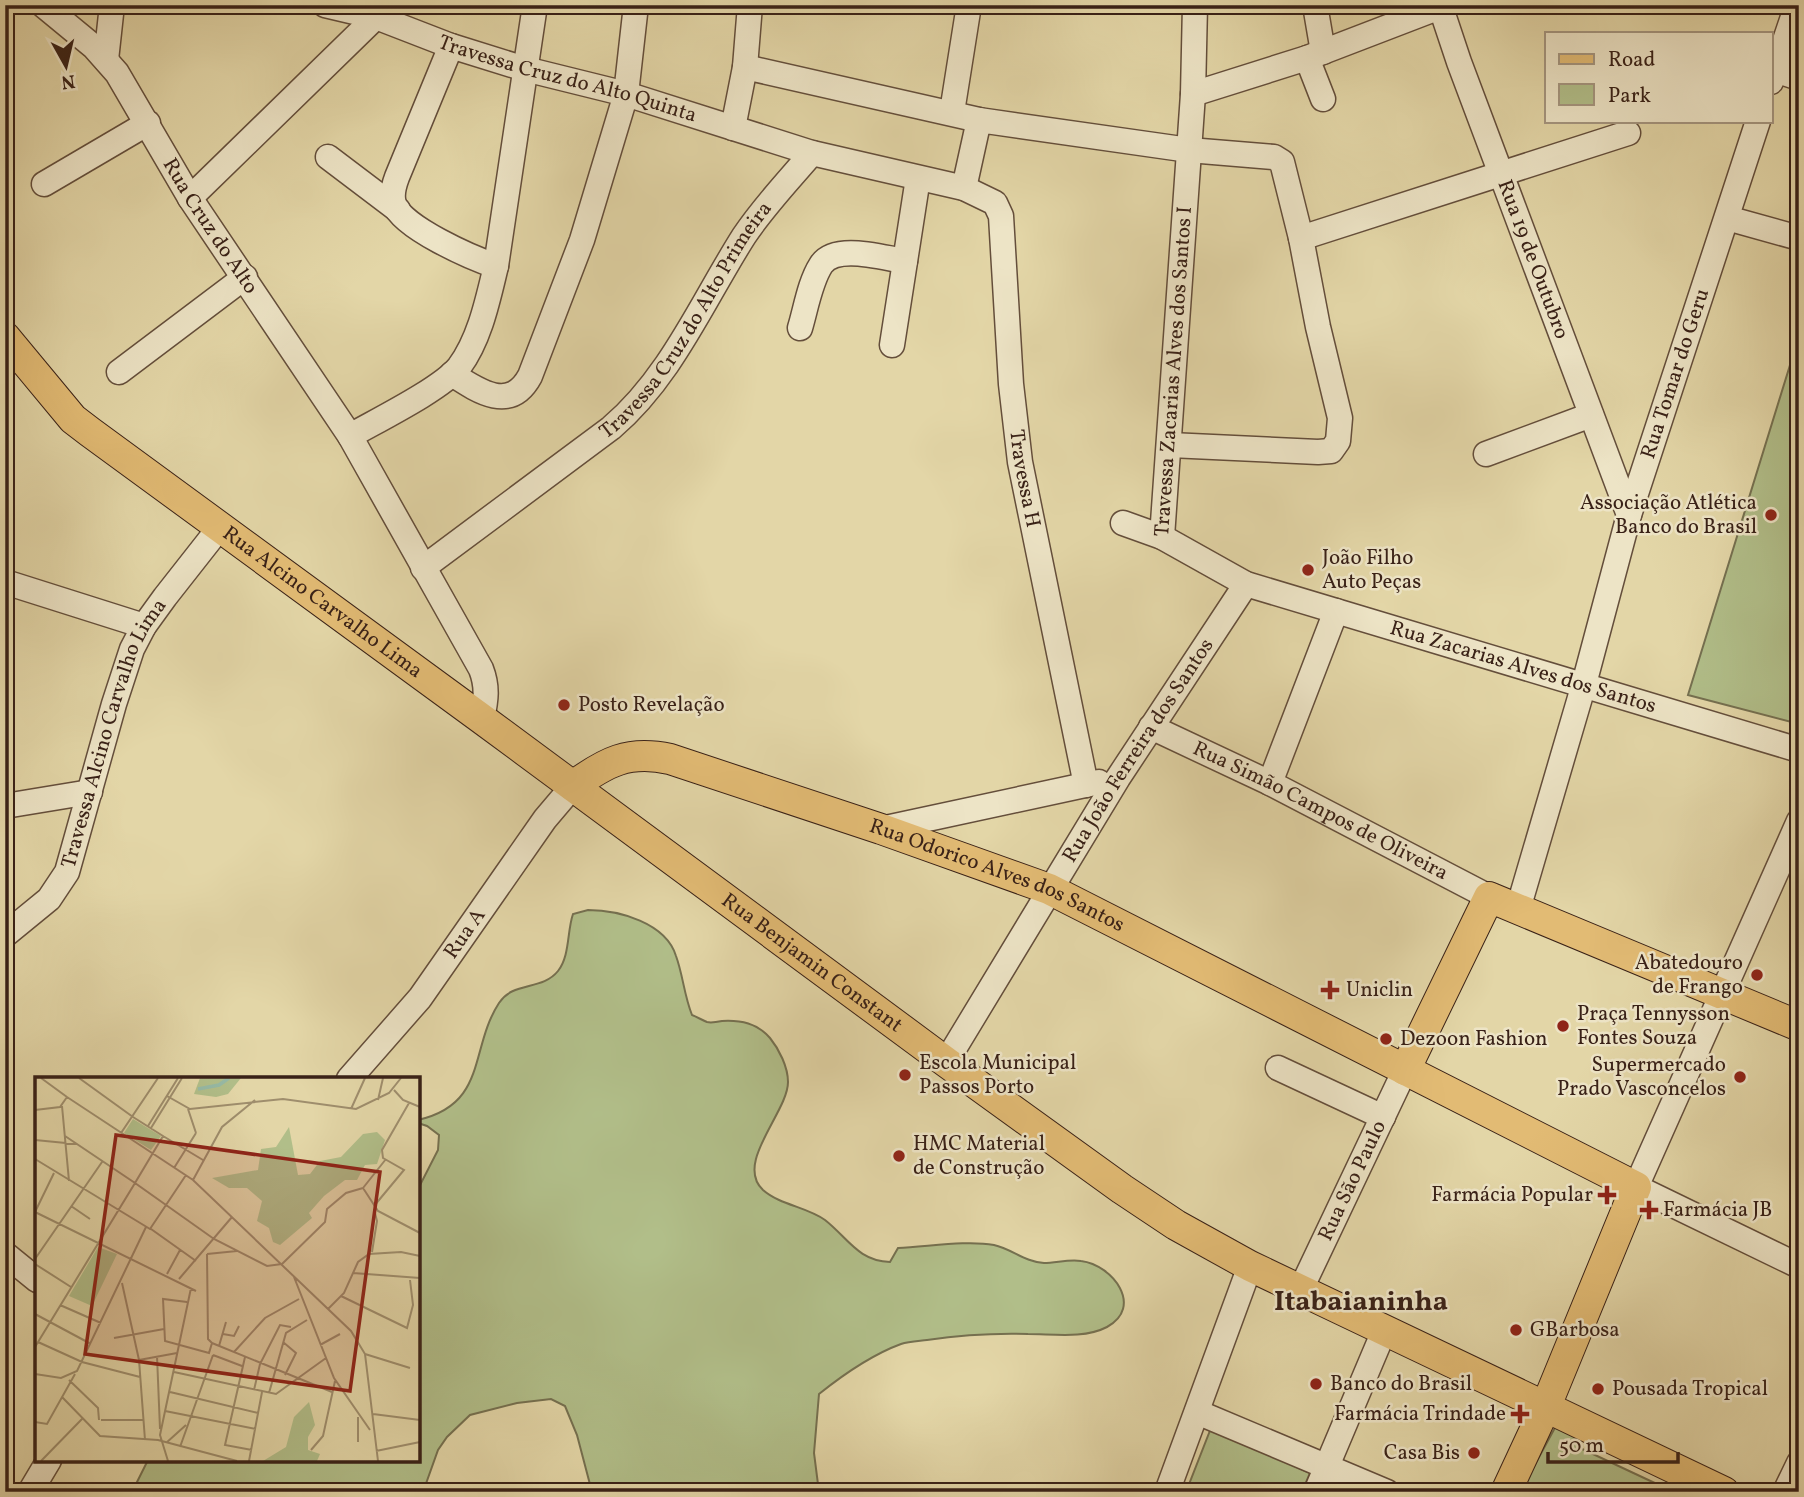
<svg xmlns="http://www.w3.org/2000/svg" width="1804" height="1497" font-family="Vollkorn,serif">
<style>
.green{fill:#b1be89;stroke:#757050;stroke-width:2}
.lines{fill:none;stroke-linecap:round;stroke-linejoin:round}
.minor-casing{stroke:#644e3b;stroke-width:27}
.major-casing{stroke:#392117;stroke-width:32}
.minor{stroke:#ede4c6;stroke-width:24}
.major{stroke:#e2bb74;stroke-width:30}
.poi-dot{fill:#8f2418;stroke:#ede4c6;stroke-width:2.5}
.labels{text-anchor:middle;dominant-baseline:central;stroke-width:5;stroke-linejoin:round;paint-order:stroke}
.street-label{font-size:21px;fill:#392117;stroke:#ede4c6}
.poi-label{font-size:21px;fill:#392117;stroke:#ede4c6;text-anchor:start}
.district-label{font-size:28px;font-weight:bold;fill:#392117;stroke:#ede4c6}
.inset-river{fill:none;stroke:#96b9a5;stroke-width:3.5}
.inset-road{fill:none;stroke:#9f8e6d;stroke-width:2}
.view{fill:#8f2418;fill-opacity:0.15;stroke:#8f2418;stroke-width:3.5}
.inset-edge{fill:none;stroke:#392117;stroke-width:3.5}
</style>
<rect width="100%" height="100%" fill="#e3d6a7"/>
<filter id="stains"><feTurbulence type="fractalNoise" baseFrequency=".00286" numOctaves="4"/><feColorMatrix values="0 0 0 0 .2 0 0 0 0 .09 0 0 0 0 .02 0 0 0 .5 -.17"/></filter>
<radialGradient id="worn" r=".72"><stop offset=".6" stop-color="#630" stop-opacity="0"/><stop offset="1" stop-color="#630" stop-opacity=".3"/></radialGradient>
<!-- green -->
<path class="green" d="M 1799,336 L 1799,724 L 1688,695 Z
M 588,910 C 619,910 666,923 676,956 C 683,975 684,995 692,1015 C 697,1017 702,1020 707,1022 C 711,1023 717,1022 722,1021 C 741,1020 757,1023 770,1038 C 779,1049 788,1067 788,1082 C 788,1112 734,1163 763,1190 C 780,1205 807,1207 825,1220 C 848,1238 858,1261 890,1262 L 898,1248 C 927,1247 966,1240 994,1245 C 1012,1249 1025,1262 1044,1263 C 1056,1263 1069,1259 1081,1261 C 1113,1265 1144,1307 1107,1327 C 1084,1339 1053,1334 1028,1334 C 994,1333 961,1335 927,1340 C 919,1341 909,1341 901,1344 C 871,1355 844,1374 819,1394 L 814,1453 L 819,1492 L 592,1492 L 577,1435 L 565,1406 L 551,1399 L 517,1403 L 470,1415 L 447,1437 L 438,1450 L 423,1492 L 132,1492 L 148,1460 L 418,1460 L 418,1189 L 438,1150 L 439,1135 L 427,1126 L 418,1123 L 418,1120 C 488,1104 469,1049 499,1003 C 513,981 542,991 558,971 C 570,956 567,931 573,914 Z
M 1557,1424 L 1574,1430 L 1580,1448 L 1674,1492 L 1520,1492 Z
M 1211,1428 L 1310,1473 L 1302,1492 L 1186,1492 Z"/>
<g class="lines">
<!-- minor casing -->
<g class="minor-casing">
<g id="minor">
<path id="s1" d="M 43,5 L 94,47 L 117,73 L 190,198 L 350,436 L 481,669 C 488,687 486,700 482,719"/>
<path id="s2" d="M 325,5 L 376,17 L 451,46 L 525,69 L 626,94 L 812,153 L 964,188 L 995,203 L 1001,216 L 1011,384 L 1020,462 L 1086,785"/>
<path d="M 1315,5 L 1323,52"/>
<path id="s3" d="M 1440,5 L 1459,62 L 1629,515"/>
<path d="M 451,46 L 397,177 C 394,185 391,195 394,204 C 403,228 472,258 496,266"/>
<path d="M 1307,58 L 1323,99"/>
<path d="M 106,60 L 112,5"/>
<path d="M 745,67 L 979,120"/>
<path d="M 1775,70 L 1799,78"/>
<path d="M 1771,82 L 1797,5"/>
<path d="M 1193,94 L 1307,58 L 1440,7"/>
<path d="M 952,112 L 969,5"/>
<path d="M 733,128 L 745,67 L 750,5"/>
<path d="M 328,157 L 398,210"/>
<path d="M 44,184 L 148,123"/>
<path d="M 964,188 L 979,120 L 1189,150 L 1274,157 L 1282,162 L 1301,238 L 1318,327 L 1340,418 L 1338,441 L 1331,451 L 1318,452 L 1170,445"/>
<path d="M 190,198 L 385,8"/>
<path d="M 1727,218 L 1799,238"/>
<path d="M 1301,238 L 1628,133"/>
<path d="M 800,328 C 806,308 810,282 821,265 C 835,243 883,258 905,261"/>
<path d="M 892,345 L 918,178"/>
<path d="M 119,372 L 245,277"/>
<path d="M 452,374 C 478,391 510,413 530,376 L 582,240 L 626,94 L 636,5"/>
<path d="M 350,436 C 378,420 441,389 459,367 C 480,339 488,299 496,266 L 535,5"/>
<path d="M 1486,454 L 1591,415"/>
<path id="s4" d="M 1123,523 L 1162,537 L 1246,584 L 1799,750"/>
<path id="s5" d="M 1162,537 L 1193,94 L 1195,5"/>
<path id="s6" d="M 423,568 L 611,428 C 671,377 702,302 744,236 C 764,206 789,180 812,153"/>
<path d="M 5,582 L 144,626"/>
<path id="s7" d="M 1151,727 L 1270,783 L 1489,897"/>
<path d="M 1270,783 L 1336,611"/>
<path d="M 5,806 L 90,792"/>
<path d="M 1799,821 L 1636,1187 L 1799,1266"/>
<path d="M 881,829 L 1099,782"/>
<path id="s8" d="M 1518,909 L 1584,684 L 1629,515 L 1758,121"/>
<path id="s9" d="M 5,935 L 49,899 L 67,872 L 114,704 L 132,649 L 144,626 L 165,597 L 220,527"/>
<path id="s10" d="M 946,1062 L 1118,778 L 1246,584"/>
<path d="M 1278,1068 L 1383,1117"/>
<path id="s11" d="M 349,1079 L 420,998 L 545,819 L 573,786"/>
<path d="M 5,1254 L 37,1280"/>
<path id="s12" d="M 1300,1291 L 1405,1070"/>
<path d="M 1197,1412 L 1387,1492"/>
<path d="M 30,1492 L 49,1460"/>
<path d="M 1167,1492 L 1250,1266"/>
<path d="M 1316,1492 L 1384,1331"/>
<path d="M 1785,1492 L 1799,1463"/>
</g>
</g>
<!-- major casing -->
<g class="major-casing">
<g id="major">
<path id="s13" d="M 5,337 L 73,419 L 90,432 L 482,719 L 946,1062 L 1122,1189 L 1176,1225 L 1250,1266 L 1724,1492"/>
<path id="s14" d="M 573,786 C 606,762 628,750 670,759 L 881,829 L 1049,889 L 1636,1187 L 1546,1406 L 1506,1492"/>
<path d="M 1405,1070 L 1489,897 L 1799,1026"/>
</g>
</g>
<!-- minor -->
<use href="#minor" class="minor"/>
<!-- major -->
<use href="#major" class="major"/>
</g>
<!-- markers -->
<g class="poi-dot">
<circle cx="1771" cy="515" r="7"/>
<circle cx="1308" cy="570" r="7"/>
<circle cx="564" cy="705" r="7"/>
<circle cx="1757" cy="975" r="7"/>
<path d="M1326.5 979.5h7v7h7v7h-7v7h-7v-7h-7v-7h7z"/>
<circle cx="1563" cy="1026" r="7"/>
<circle cx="1386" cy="1039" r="7"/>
<circle cx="905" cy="1075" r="7"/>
<circle cx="1740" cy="1077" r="7"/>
<circle cx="899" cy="1156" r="7"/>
<path d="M1603.5 1184.5h7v7h7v7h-7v7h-7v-7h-7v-7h7z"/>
<path d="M1645.5 1199.5h7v7h7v7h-7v7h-7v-7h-7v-7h7z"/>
<circle cx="1516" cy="1330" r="7"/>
<circle cx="1316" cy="1384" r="7"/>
<circle cx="1598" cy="1389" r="7"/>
<path d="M1516.5 1403.5h7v7h7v7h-7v7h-7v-7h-7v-7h7z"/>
<circle cx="1474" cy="1453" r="7"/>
</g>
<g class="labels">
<!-- street labels -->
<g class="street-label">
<text stroke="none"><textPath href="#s2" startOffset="254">Travessa Cruz do Alto Quinta</textPath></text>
<text stroke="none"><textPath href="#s1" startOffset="280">Rua Cruz do Alto</textPath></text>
<text stroke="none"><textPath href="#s3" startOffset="271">Rua 19 de Outubro</textPath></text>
<text stroke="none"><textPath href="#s6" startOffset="366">Travessa Cruz do Alto Primeira</textPath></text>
<text stroke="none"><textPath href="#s5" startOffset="166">Travessa Zacarias Alves dos Santos I</textPath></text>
<text stroke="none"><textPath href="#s8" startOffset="558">Rua Tomar do Geru</textPath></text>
<text stroke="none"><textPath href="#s2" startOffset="978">Travessa H</textPath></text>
<text stroke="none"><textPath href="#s13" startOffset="416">Rua Alcino Carvalho Lima</textPath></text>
<text stroke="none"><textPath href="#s4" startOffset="427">Rua Zacarias Alves dos Santos</textPath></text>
<text stroke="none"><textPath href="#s9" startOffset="236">Travessa Alcino Carvalho Lima</textPath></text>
<text stroke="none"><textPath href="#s10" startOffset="366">Rua João Ferreira dos Santos</textPath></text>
<text stroke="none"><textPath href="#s7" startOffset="189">Rua Simão Campos de Oliveira</textPath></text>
<text stroke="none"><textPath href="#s14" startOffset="452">Rua Odorico Alves dos Santos</textPath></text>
<text stroke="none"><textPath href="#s11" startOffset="186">Rua A</textPath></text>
<text stroke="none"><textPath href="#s13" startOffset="1024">Rua Benjamin Constant</textPath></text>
<text stroke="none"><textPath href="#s12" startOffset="122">Rua São Paulo</textPath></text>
</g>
<!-- poi labels -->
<g class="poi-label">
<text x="1757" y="503" text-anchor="end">Associação Atlética<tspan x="1757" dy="24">Banco do Brasil</tspan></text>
<text x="1322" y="558">João Filho<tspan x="1322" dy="24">Auto Peças</tspan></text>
<text x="578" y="705">Posto Revelação</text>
<text x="1743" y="963" text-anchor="end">Abatedouro<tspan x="1743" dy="24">de Frango</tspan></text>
<text x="1346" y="990">Uniclin</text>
<text x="1577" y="1014">Praça Tennysson<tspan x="1577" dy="24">Fontes Souza</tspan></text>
<text x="1400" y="1039">Dezoon Fashion</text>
<text x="919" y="1063">Escola Municipal<tspan x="919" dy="24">Passos Porto</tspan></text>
<text x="1726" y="1065" text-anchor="end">Supermercado<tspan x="1726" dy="24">Prado Vasconcelos</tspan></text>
<text x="913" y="1144">HMC Material<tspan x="913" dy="24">de Construção</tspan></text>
<text x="1593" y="1195" text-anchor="end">Farmácia Popular</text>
<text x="1663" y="1210">Farmácia JB</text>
<text x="1530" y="1330">GBarbosa</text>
<text x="1330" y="1384">Banco do Brasil</text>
<text x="1612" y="1389">Pousada Tropical</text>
<text x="1506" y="1414" text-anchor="end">Farmácia Trindade</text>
<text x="1460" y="1453" text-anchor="end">Casa Bis</text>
</g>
<!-- district labels -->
<g class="district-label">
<text x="1361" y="1302">Itabaianinha</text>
</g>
</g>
<!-- overview -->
<g transform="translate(35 1077)">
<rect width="385" height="385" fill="#e3d6a7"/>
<path d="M 165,1 L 206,1 L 193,17 L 181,20 L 159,17 ZM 98,42 L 126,59 L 116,73 L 89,56 ZM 254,50 L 263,98 L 275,97 L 285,84 L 306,80 L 328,57 L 342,55 L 350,63 L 342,87 L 330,88 L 322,103 L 310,103 L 289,119 L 274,136 L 277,141 L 245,168 L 238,165 L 234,151 L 222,144 L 227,124 L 212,111 L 194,111 L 177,101 L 223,93 L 226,72 L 241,70 ZM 63,170 L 82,177 L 57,229 L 34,219 ZM 274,325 L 280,348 L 273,360 L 273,373 L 285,377 L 282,384 L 228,384 L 251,370 L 259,340 Z" fill="#b1be89"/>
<path class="inset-river" d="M 163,12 L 184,8 L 194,1"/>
<path class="inset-road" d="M 6,1 L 32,20M 44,1 L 98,40M 359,13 L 368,23 L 385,30M 132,19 L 155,32 L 248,22 L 321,32 L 354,16 L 366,1M 343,23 L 348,1M 27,29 L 34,104M 153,32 L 161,56M 316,32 L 330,1M 0,33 L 25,30 L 32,20 L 158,103 L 316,254 L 330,277 L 343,384M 98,40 L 128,59 L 100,106 L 179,162 L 232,189 L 247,187M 113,49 L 143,1M 116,51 L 147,1M 86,56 L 123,1M 128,59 L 168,83M 0,63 L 41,67M 0,82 L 115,152 L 131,128M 139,91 L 161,56M 158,103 L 187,50 L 220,23M 328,111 L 343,134 L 385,156M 328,111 L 351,82M 131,128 L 151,98M 36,129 L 55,142M 339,129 L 369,93 L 348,81 L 347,73 L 374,26M 0,135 L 161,214M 0,135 L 19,96M 116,152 L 161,184M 337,175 L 342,144 L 339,132M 172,177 L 173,262 L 177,266M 172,177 L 202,174M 0,182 L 67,85M 0,187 L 36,210M 247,187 L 290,145 L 292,132 L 311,116 L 328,111M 318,196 L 385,201M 132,197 L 145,173M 259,200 L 299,301 L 335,353M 144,202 L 197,140M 87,206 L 104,283 L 110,363M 306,219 L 372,251 L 378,228 L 375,203M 152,225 L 128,222 L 130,264 L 174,276 L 177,266M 25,228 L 66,246M 293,232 L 309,216 L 323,185 L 334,177 L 366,175 L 385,179M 0,237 L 56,267M 188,257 L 199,259 L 204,249M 79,261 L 129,252M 3,265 L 47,285 L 105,300M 248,265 L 261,276 L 250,298M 177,266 L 297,315M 285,268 L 305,257M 184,269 L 191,245M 0,270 L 100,106 L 30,59M 199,275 L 230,241 L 264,222M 330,277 L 375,291M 178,278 L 207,289M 122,279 L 125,352M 210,280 L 190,368 L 217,373M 104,283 L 142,276M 139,295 L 241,317 L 291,281M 0,297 L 26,301 L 42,294 L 111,150M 34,303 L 63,331 L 64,343M 219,313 L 225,287 L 245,248 L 256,250M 135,315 L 223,336M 234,316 L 251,256 L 272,243M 27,320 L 65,359 L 123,363 L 202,384M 130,334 L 221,352M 338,337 L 385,343M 323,340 L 323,365M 66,343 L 108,343M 0,345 L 12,347 L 40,297M 131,366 L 151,348M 145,370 L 178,278M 276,373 L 288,359 L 300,304M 341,374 L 385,365M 6,384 L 47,342M 133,384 L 125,358 L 156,211M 214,384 L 227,315"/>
<path class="view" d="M 81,58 L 345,95 L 315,314 L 50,277 Z"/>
<rect width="385" height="385" class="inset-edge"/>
</g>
<!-- margin -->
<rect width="1804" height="1497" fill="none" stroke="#e3d6a7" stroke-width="28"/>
<rect x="7" y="7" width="1790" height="1483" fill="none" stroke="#392117" stroke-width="3.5"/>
<rect x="14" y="14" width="1776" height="1469" fill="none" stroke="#392117" stroke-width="2"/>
<!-- legend -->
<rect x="1545" y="32" width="228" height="91" fill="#ede4c6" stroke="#a59680" stroke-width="2"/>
<rect x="1559" y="54" width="35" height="10" fill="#e2bb74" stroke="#a59680" stroke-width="2"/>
<text x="1608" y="66" font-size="21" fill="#392117">Road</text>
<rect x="1559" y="84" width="35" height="21" fill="#b1be89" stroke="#a59680" stroke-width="2"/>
<text x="1608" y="102" font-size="21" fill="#392117">Park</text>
<!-- north arrow -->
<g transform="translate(66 66) rotate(172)" stroke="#ede4c6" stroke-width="5" paint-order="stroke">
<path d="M0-5L12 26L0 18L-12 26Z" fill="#392117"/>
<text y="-10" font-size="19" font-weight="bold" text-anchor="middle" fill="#392117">N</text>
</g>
<!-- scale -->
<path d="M1548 1452v10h130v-10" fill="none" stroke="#392117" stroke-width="3.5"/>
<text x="1559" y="1452" font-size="21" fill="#392117" stroke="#ede4c6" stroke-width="5" paint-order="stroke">50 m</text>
<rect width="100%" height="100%" filter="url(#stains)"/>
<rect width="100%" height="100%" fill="url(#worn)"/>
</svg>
